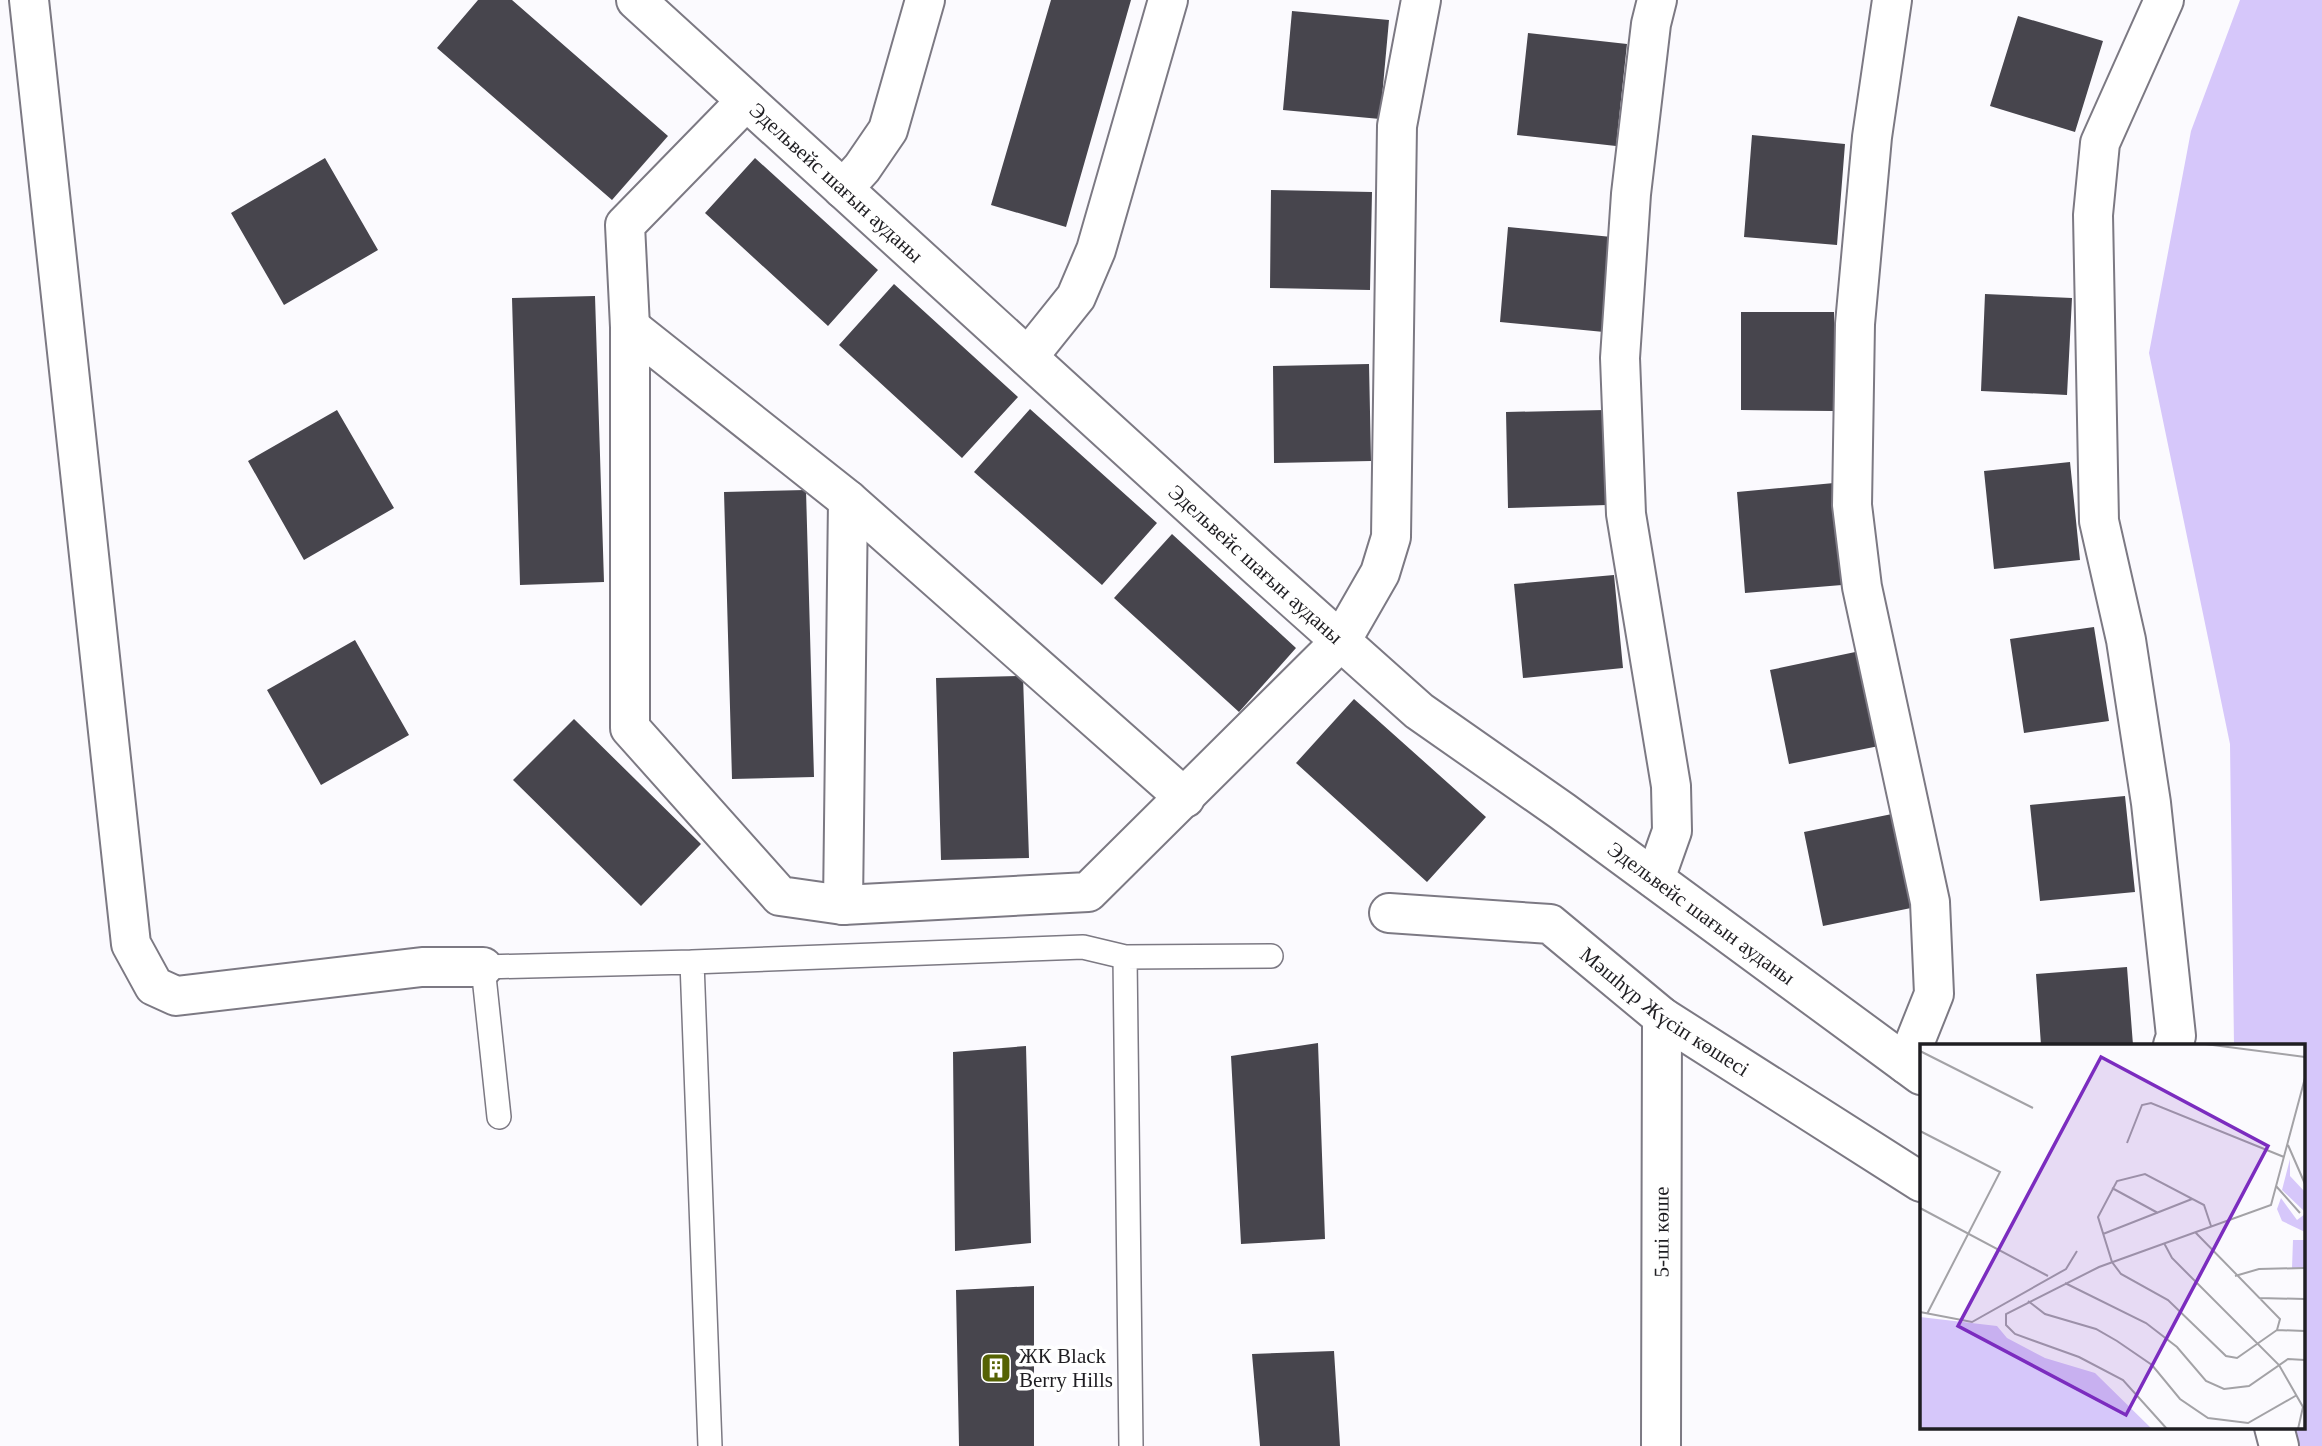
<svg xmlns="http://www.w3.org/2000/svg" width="2322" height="1446" font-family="'Times New Roman',serif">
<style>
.green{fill:#d6c7fa}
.building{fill:#47454d}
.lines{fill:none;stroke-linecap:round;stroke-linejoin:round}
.lane-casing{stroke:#7c7983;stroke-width:26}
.street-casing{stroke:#7c7983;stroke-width:42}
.lane{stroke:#fff;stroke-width:23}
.street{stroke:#fff;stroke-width:38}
.labels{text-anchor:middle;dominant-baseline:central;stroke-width:7;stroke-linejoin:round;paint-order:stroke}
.street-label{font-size:21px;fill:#1f1e22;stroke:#fff}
.poi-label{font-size:21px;fill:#1f1e22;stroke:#fff;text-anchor:start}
.inset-road{fill:none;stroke:#a3a2a6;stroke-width:2}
.view{fill:#7b2cbf;fill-opacity:0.15;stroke:#7b2cbf;stroke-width:3.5}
.inset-edge{fill:none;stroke:#1f1e22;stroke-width:3.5}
</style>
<rect width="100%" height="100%" fill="#fbfafe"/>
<!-- green -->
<path class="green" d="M 2240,0 L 2322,0 L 2322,1446 L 2288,1446 L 2280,1427 L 2303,1427 L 2303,1045 L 2234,1045 L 2230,744 L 2149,353 L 2191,131 Z"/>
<!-- building -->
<path class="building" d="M 478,0 L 512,0 L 668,136 L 612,200 L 437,48 Z
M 1051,0 L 1131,0 L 1066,227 L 991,205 Z
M 1292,11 L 1389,20 L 1380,119 L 1283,110 Z
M 2018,16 L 2103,41 L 2075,132 L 1990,106 Z
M 1528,33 L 1627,44 L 1616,146 L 1517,135 Z
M 1752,135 L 1845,144 L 1837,245 L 1744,237 Z
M 325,158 L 378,250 L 284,305 L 231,213 Z
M 755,158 L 878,270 L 828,326 L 705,213 Z
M 1271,190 L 1372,192 L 1370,290 L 1270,288 Z
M 1508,227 L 1612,237 L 1604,332 L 1500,322 Z
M 894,284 L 1018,397 L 962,458 L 839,345 Z
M 1985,294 L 2072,298 L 2067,395 L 1981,391 Z
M 595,296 L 604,582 L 520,585 L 512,298 Z
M 1741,312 L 1834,312 L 1834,411 L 1741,410 Z
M 1369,364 L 1371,461 L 1274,463 L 1273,366 Z
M 1030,409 L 1157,523 L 1102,585 L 974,472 Z
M 337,410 L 394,508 L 304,560 L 248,461 Z
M 1605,410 L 1607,505 L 1508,508 L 1506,412 Z
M 2070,462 L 2080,560 L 1994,569 L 1984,471 Z
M 1834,483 L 1842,585 L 1745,593 L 1737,492 Z
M 806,490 L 814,777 L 732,779 L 724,492 Z
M 1172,534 L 1296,648 L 1239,712 L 1114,598 Z
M 1614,575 L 1623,668 L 1523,678 L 1514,584 Z
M 2094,627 L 2109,721 L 2024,733 L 2010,639 Z
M 355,640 L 409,735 L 321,785 L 267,690 Z
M 1860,651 L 1879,746 L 1789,764 L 1770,670 Z
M 1023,676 L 1029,858 L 941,860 L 936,678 Z
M 1354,699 L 1486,817 L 1427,882 L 1296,763 Z
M 574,719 L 701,844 L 641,906 L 513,780 Z
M 2125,796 L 2135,892 L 2040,901 L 2030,805 Z
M 1892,814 L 1911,908 L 1823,926 L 1804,832 Z
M 2127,967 L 2133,1045 L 2041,1045 L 2036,974 Z
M 1318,1043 L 1325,1239 L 1241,1244 L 1231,1056 Z
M 1026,1046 L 1031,1243 L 955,1251 L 953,1052 Z
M 1034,1286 L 1034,1446 L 959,1446 L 956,1290 Z
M 1334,1351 L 1340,1446 L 1260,1446 L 1252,1354 Z"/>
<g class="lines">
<!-- lane casing -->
<g class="lane-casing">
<path id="lane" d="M 1125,957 L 1131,1446
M 692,962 L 710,1446
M 499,1117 L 483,967 L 692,962 L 1083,947 L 1125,957 L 1271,956"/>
</g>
<!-- street casing -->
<g class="street-casing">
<g id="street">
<path d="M 29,0 L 131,944 L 154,986 L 176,996 L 422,967 L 483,967"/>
<path id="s1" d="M 636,0 L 1260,569 L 1419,711 L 1562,811 L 1921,1075"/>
<path d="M 1892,0 L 1872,137 L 1855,324 L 1852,505 L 1862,587 L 1930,902 L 1934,994 L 1906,1064"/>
<path d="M 2164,0 L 2100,143 L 2093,215 L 2099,521 L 2126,640 L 2151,803 L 2176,1036 L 2173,1045"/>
<path d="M 746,101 L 625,225 L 630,327 L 630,728 L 780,896 L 843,905 L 1088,892 L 1341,641 L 1380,573 L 1391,537 L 1397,126 L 1421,0"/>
<path d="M 843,189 L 862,168 L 888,130 L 925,0"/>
<path d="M 630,327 L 848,500 L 1185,798"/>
<path d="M 1028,357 L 1076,297 L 1096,250 L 1168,0"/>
<path d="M 1655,879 L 1672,831 L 1671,786 L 1626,514 L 1620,358 L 1631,194 L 1651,24 L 1657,0"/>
<path d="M 843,905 L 848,500"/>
<path id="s2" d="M 1389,913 L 1550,924 L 1662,1017 L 1921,1182"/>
<path d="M 2274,1427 L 2279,1446"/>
<path id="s3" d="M 1661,1446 L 1662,1017"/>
</g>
</g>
<!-- lane -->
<use href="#lane" class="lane"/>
<!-- street -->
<use href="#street" class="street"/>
</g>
<!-- icons -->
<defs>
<g id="building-square" transform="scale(1.575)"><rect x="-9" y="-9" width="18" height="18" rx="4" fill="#556204" stroke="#fff"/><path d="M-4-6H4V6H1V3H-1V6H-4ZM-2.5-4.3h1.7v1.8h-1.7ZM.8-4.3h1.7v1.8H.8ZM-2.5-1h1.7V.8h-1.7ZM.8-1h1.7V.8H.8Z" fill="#fff"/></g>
</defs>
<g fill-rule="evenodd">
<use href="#building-square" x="996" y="1368"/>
</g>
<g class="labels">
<!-- street labels -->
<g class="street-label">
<text stroke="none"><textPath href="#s1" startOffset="271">Эдельвейс шағын ауданы</textPath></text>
<text stroke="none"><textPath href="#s1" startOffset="838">Эдельвейс шағын ауданы</textPath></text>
<text stroke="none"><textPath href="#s1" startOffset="1405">Эдельвейс шағын ауданы</textPath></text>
<text stroke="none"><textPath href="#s2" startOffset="306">Мәшhүр Жүсіп көшесі</textPath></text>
<text stroke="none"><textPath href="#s3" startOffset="214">5-ші көше</textPath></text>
</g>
<!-- poi labels -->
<g class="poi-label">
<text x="1019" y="1356">ЖК Black<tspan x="1019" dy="24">Berry Hills</tspan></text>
</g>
</g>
<!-- overview -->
<g transform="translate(1920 1044)">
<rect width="385" height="385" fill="#fbfafe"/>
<path d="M 370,115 L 370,132 L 385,148 L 385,168 L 362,146 ZM 361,154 L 377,176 L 385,170 L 385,188 L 362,177 L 357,165 ZM 373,196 L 385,196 L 385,224 L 372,224 ZM 0,273 L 77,282 L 87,294 L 125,314 L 175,329 L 232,385 L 0,385 Z" fill="#d6c7fa"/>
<path class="inset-road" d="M 285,0 L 385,13M 0,7 L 113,64M 0,87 L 80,128 L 7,270M 207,99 L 222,61 L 231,59 L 364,113M 368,101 L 385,140M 356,142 L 380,169M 192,144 L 238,169M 0,164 L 128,232M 275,188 L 360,275 L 357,286 L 317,314 L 306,312 L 248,256 L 201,230 L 192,218 L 178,173 L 197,137 L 225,130 L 284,161 L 291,182M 183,190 L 272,155M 244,199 L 252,214 L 359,321 L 383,363 L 378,385M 315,232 L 339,225 L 385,224M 145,239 L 226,279 L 257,303 L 286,337 L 304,345 L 329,342 L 368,315 L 385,316M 339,254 L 385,255M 108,257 L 125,270 L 176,285 L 197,297 L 232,321 L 260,355 L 288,374 L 328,379 L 377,351M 0,268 L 52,278 L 146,225 L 157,207M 357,286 L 385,287M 247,385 L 203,336 L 159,313 L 95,290 L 86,281 L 86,270 L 179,223 L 351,161 L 385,34"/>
<path class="view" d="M 181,13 L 348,102 L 206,371 L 38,282 Z"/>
<rect width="385" height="385" class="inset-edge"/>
</g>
</svg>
